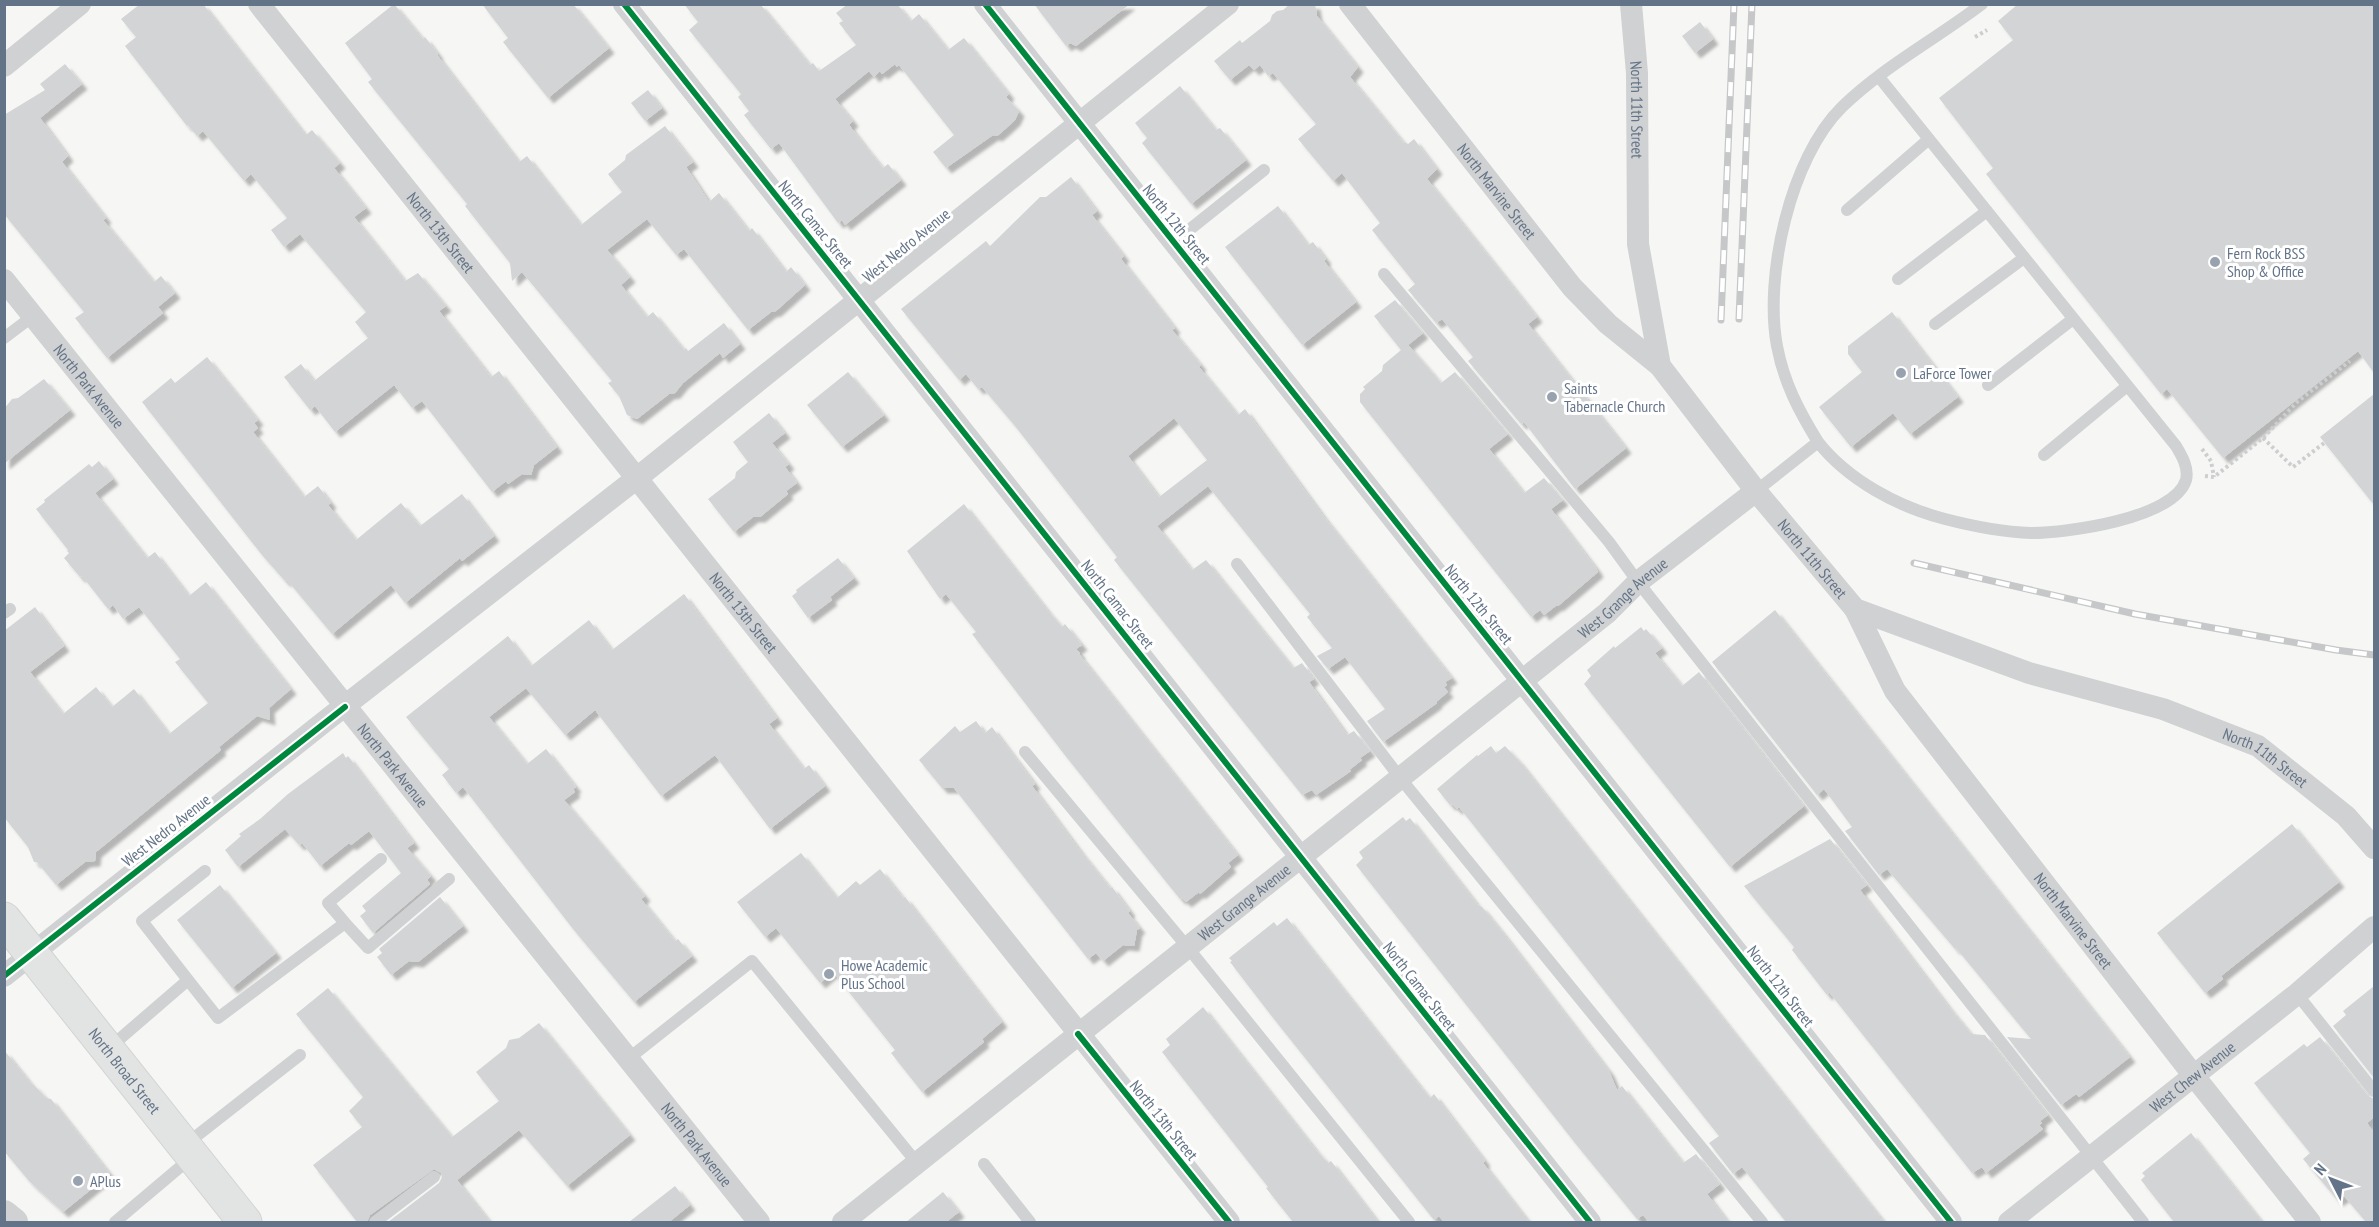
<svg xmlns="http://www.w3.org/2000/svg" width="2379" height="1227" font-family="'PT Sans Narrow',sans-serif">
<style>
.building{fill:#d3d4d5;fill-rule:evenodd;filter:url(#shadow)}
.lines{fill:none;stroke-linecap:round;stroke-linejoin:round}
.primary-casing{stroke:#d2d4d4;stroke-width:35}
.path{stroke:#cdcecf;stroke-width:4;stroke-dasharray:3 3;stroke-linecap:butt}
.service{stroke:#d0d1d2;stroke-width:12}
.minor{stroke:#d0d1d2;stroke-width:22}
.tertiary{stroke:#d0d1d2;stroke-width:28}
.primary{stroke:#e2e3e3;stroke-width:33}
.rail-casing{stroke:#c6c7c8;stroke-width:7}
.rail{stroke:#fff;stroke-width:4.5;stroke-dasharray:14;stroke-linecap:butt}
.cycleway-casing{stroke:#fff;stroke-width:10}
.cycleway{stroke:#00873e;stroke-width:6}
.poi-dot{fill:#97a2ae;stroke:#fff;stroke-width:2}
.labels{text-anchor:middle;dominant-baseline:central;stroke-width:6;stroke-linejoin:round;paint-order:stroke}
.street-label{font-size:16px;fill:#647488;stroke:#fff}
.poi-label{font-size:16px;fill:#647488;stroke:#fff;text-anchor:start}
</style>
<defs>
<filter id="shadow"><feDropShadow dx="5.5" dy="5.5" stdDeviation="1.5" flood-color="#0004"/></filter>
</defs>
<rect width="100%" height="100%" fill="#f6f7f5"/>
<!-- building -->
<path class="building" d="M 140,4 L 203,4 L 304,133 L 307,134 L 312,130 L 340,163 L 334,168 L 366,208 L 354,217 L 405,281 L 418,273 L 446,306 L 439,311 L 491,377 L 499,371 L 557,447 L 534,465 L 531,475 L 522,474 L 508,484 L 506,481 L 492,492 L 422,401 L 412,408 L 394,385 L 335,432 L 315,406 L 310,410 L 284,377 L 301,364 L 314,381 L 368,338 L 355,322 L 366,312 L 300,234 L 284,247 L 271,230 L 287,218 L 251,174 L 244,181 L 203,131 L 197,136 L 188,125 L 187,126 L 125,46 L 136,37 L 121,19 Z
M 394,4 L 423,39 L 425,37 L 438,54 L 437,55 L 519,162 L 527,156 L 581,225 L 622,192 L 608,174 L 625,160 L 626,155 L 665,126 L 693,162 L 686,167 L 709,202 L 719,193 L 749,231 L 752,228 L 786,272 L 791,267 L 805,285 L 776,311 L 771,312 L 748,330 L 684,249 L 676,255 L 647,219 L 607,250 L 630,277 L 621,285 L 647,317 L 653,312 L 684,350 L 686,348 L 688,351 L 724,323 L 740,344 L 723,358 L 720,353 L 683,383 L 675,393 L 669,394 L 637,419 L 627,415 L 619,396 L 608,383 L 612,381 L 522,272 L 512,281 L 510,263 L 465,206 L 467,204 L 368,82 L 372,79 L 345,43 Z
M 482,4 L 573,4 L 609,48 L 548,98 L 503,42 L 508,38 Z
M 684,4 L 760,4 L 810,65 L 813,63 L 819,71 L 856,45 L 839,23 L 843,21 L 836,13 L 848,4 L 897,4 L 911,21 L 919,14 L 948,50 L 964,38 L 1009,94 L 1006,97 L 1019,111 L 1015,120 L 1003,131 L 997,136 L 993,135 L 946,168 L 933,152 L 954,135 L 899,65 L 897,67 L 895,64 L 882,74 L 880,71 L 874,77 L 869,71 L 835,99 L 853,121 L 849,125 L 865,146 L 883,168 L 888,164 L 901,180 L 845,225 L 842,220 L 838,223 L 779,143 L 771,149 L 744,115 L 749,111 L 738,97 L 741,94 L 689,30 L 698,22 Z
M 1034,4 L 1130,4 L 1076,46 L 1070,43 L 1066,46 Z
M 1290,4 L 1315,4 L 1317,16 L 1358,67 L 1350,77 L 1404,143 L 1405,142 L 1408,144 L 1414,139 L 1437,169 L 1427,179 L 1537,317 L 1528,324 L 1626,448 L 1575,489 L 1524,422 L 1521,424 L 1468,361 L 1473,357 L 1442,319 L 1436,323 L 1408,290 L 1415,284 L 1372,230 L 1380,223 L 1342,173 L 1333,181 L 1298,139 L 1316,124 L 1273,73 L 1268,76 L 1260,65 L 1254,70 L 1249,65 L 1230,80 L 1214,61 L 1240,40 L 1242,43 L 1270,21 L 1272,15 L 1277,11 L 1283,10 Z
M 2018,4 L 2374,4 L 2374,373 L 2358,351 L 2223,458 L 2167,389 L 2161,394 L 1986,174 L 1993,168 L 1939,98 L 2013,40 L 1998,21 Z
M 1700,22 L 1713,39 L 1695,53 L 1682,36 Z
M 65,64 L 82,84 L 40,118 L 68,156 L 62,162 L 106,218 L 103,220 L 154,282 L 161,276 L 175,293 L 158,307 L 163,313 L 107,358 L 75,318 L 84,312 L 4,214 L 4,115 L 45,90 L 40,84 Z
M 1180,86 L 1216,130 L 1220,128 L 1246,160 L 1191,204 L 1142,143 L 1147,138 L 1135,123 Z
M 648,90 L 662,108 L 645,121 L 631,103 Z
M 1071,177 L 1097,211 L 1092,215 L 1124,256 L 1121,259 L 1175,328 L 1172,330 L 1201,365 L 1199,367 L 1238,415 L 1245,409 L 1324,517 L 1452,678 L 1445,682 L 1447,685 L 1444,687 L 1448,692 L 1436,702 L 1437,703 L 1383,742 L 1367,721 L 1385,709 L 1345,657 L 1328,669 L 1317,656 L 1332,648 L 1307,617 L 1310,614 L 1208,486 L 1157,526 L 1192,570 L 1206,560 L 1293,668 L 1302,663 L 1314,679 L 1309,682 L 1347,735 L 1354,731 L 1370,751 L 1360,758 L 1362,760 L 1349,770 L 1351,771 L 1316,795 L 1312,790 L 1302,795 L 1114,560 L 1117,557 L 1015,426 L 982,387 L 978,389 L 966,374 L 959,380 L 901,309 L 986,241 L 990,246 L 1040,197 L 1046,197 ZM 1174,418 L 1207,460 L 1159,497 L 1128,456 Z
M 1278,206 L 1308,245 L 1313,242 L 1326,259 L 1324,261 L 1356,302 L 1302,345 L 1225,247 Z
M 1395,300 L 1423,333 L 1408,345 L 1441,383 L 1455,372 L 1508,434 L 1489,449 L 1524,493 L 1544,478 L 1563,500 L 1551,509 L 1596,568 L 1598,572 L 1558,606 L 1557,605 L 1544,615 L 1540,610 L 1531,617 L 1360,402 L 1360,394 L 1365,389 L 1363,387 L 1382,371 L 1383,365 L 1401,350 L 1374,316 Z
M 1892,312 L 1958,397 L 1910,434 L 1893,413 L 1851,447 L 1819,407 L 1862,372 L 1848,354 L 1848,346 Z
M 207,357 L 258,420 L 254,423 L 258,428 L 253,432 L 304,497 L 318,486 L 331,503 L 328,505 L 356,540 L 401,503 L 420,526 L 462,494 L 494,536 L 462,561 L 460,558 L 405,603 L 391,585 L 332,634 L 287,580 L 285,581 L 262,555 L 142,402 L 171,378 L 175,383 Z
M 848,372 L 884,415 L 842,447 L 807,405 Z
M 44,379 L 70,410 L 4,464 L 4,409 L 12,399 L 18,398 Z
M 2374,394 L 2374,505 L 2320,437 Z
M 769,413 L 785,433 L 772,443 L 789,464 L 785,467 L 797,483 L 786,491 L 788,494 L 760,517 L 753,517 L 734,532 L 708,499 L 735,478 L 736,472 L 748,462 L 733,442 Z
M 99,461 L 113,479 L 95,493 L 147,558 L 155,552 L 189,596 L 206,582 L 291,689 L 269,708 L 270,720 L 257,716 L 219,747 L 221,750 L 96,852 L 95,861 L 85,862 L 56,885 L 37,862 L 34,862 L 28,847 L 4,817 L 4,631 L 35,607 L 64,646 L 30,672 L 63,714 L 96,687 L 112,707 L 134,689 L 169,734 L 208,703 L 175,662 L 180,659 L 139,607 L 123,619 L 113,605 L 108,609 L 82,576 L 80,577 L 64,558 L 69,553 L 67,551 L 68,550 L 36,509 L 45,502 L 44,500 L 89,464 L 92,467 Z
M 964,504 L 1048,611 L 1062,627 L 1065,624 L 1082,645 L 1076,649 L 1080,653 L 1079,654 L 1238,855 L 1228,863 L 1231,867 L 1200,894 L 1199,892 L 1186,902 L 1182,898 L 1180,899 L 1167,883 L 1064,754 L 972,634 L 976,632 L 946,594 L 940,599 L 907,551 Z
M 838,558 L 854,578 L 830,597 L 832,600 L 808,618 L 792,596 L 797,592 L 796,590 Z
M 684,594 L 777,718 L 769,724 L 804,769 L 809,765 L 825,786 L 770,829 L 715,755 L 661,796 L 595,710 L 565,735 L 526,688 L 489,717 L 527,764 L 546,749 L 576,787 L 573,789 L 575,792 L 564,800 L 645,896 L 641,899 L 675,941 L 678,939 L 692,956 L 634,1002 L 573,929 L 463,787 L 456,793 L 442,775 L 449,769 L 406,717 L 508,636 L 531,666 L 589,620 L 612,650 Z
M 1775,610 L 2130,1057 L 2079,1097 L 2076,1094 L 2061,1105 L 2007,1037 L 2031,1039 L 1956,948 L 1955,949 L 1887,869 L 1879,875 L 1845,831 L 1852,827 L 1824,789 L 1817,795 L 1712,662 Z
M 1641,627 L 1644,631 L 1646,629 L 1662,648 L 1655,653 L 1682,686 L 1699,672 L 1804,806 L 1730,867 L 1584,684 L 1591,676 L 1587,670 L 1614,646 L 1615,648 Z
M 976,721 L 985,733 L 992,727 L 1035,784 L 1032,786 L 1081,852 L 1110,888 L 1112,887 L 1130,911 L 1128,913 L 1140,928 L 1137,930 L 1134,946 L 1123,945 L 1103,961 L 1096,953 L 1088,959 L 954,788 L 942,788 L 919,760 L 955,726 L 960,732 Z
M 1491,746 L 1496,753 L 1505,746 L 1519,761 L 1884,1222 L 1786,1222 L 1742,1167 L 1733,1174 L 1709,1143 L 1719,1136 L 1459,807 L 1457,809 L 1452,804 L 1450,805 L 1437,789 L 1477,755 L 1478,756 Z
M 343,753 L 346,758 L 348,756 L 414,843 L 407,848 L 431,876 L 427,880 L 430,884 L 373,933 L 360,916 L 366,911 L 362,906 L 401,873 L 369,831 L 351,845 L 349,843 L 320,866 L 302,843 L 299,845 L 285,829 L 238,867 L 225,850 L 241,836 L 239,834 L 260,819 L 288,794 Z
M 1403,817 L 1406,821 L 1410,818 L 1477,904 L 1482,907 L 1503,933 L 1609,1071 L 1617,1090 L 1622,1086 L 1683,1163 L 1696,1154 L 1720,1184 L 1707,1194 L 1728,1222 L 1649,1222 L 1643,1215 L 1637,1219 L 1575,1143 L 1356,865 L 1363,858 L 1359,852 Z
M 2292,824 L 2339,882 L 2221,976 L 2223,979 L 2205,993 L 2157,933 Z
M 1830,839 L 1867,885 L 1860,890 L 1948,1006 L 1971,1034 L 1985,1035 L 2048,1115 L 2040,1121 L 2042,1123 L 2039,1125 L 2043,1129 L 1986,1173 L 1982,1167 L 1972,1173 L 1829,992 L 1827,995 L 1792,950 L 1794,947 L 1744,886 Z
M 801,853 L 837,898 L 856,881 L 860,885 L 880,869 L 903,898 L 905,897 L 1002,1022 L 982,1039 L 984,1042 L 922,1092 L 891,1053 L 895,1050 L 833,972 L 820,983 L 776,928 L 765,937 L 737,902 Z
M 220,885 L 276,953 L 232,988 L 177,920 Z
M 440,897 L 463,926 L 418,962 L 409,961 L 391,975 L 377,957 L 382,953 L 379,949 Z
M 1287,918 L 1419,1085 L 1430,1098 L 1434,1094 L 1485,1161 L 1483,1163 L 1529,1222 L 1444,1222 L 1439,1216 L 1434,1220 L 1270,1014 L 1230,962 L 1232,961 L 1229,958 L 1274,922 L 1277,926 Z
M 2374,986 L 2374,1078 L 2333,1026 L 2346,1015 L 2343,1011 Z
M 328,988 L 452,1137 L 499,1101 L 476,1072 L 506,1048 L 509,1040 L 519,1038 L 539,1023 L 630,1135 L 567,1186 L 519,1130 L 457,1180 L 490,1222 L 388,1222 L 439,1183 L 442,1177 L 441,1173 L 434,1169 L 370,1215 L 367,1222 L 357,1222 L 313,1165 L 362,1127 L 349,1111 L 363,1097 L 296,1014 Z
M 1203,1007 L 1315,1149 L 1328,1163 L 1331,1161 L 1378,1222 L 1293,1222 L 1266,1188 L 1268,1187 L 1162,1052 L 1170,1045 L 1166,1039 Z
M 2320,1037 L 2368,1096 L 2374,1099 L 2374,1117 L 2367,1123 L 2374,1133 L 2374,1222 L 2366,1222 L 2344,1196 L 2338,1201 L 2303,1159 L 2310,1153 L 2254,1083 L 2304,1044 L 2307,1047 Z
M 4,1050 L 32,1085 L 33,1084 L 46,1098 L 51,1099 L 110,1174 L 63,1212 L 29,1181 L 4,1151 Z
M 2191,1133 L 2214,1162 L 2262,1222 L 2174,1222 L 2141,1180 L 2145,1176 L 2142,1173 Z
M 675,1186 L 690,1205 L 669,1222 L 629,1222 Z
M 943,1192 L 959,1212 L 946,1222 L 906,1222 Z"/>
<g class="lines">
<!-- primary casing -->
<g class="primary-casing">
<g id="primary">
<path id="s8" d="M 4,919 L 245,1222"/>
</g>
</g>
<!-- path -->
<path class="path" d="M 1975,37 L 1987,30
M 2263,438 L 2293,467 L 2324,443
M 2202,449 L 2211,461 L 2214,477
M 2205,476 L 2214,477 L 2263,438 L 2297,402 L 2350,361"/>
<!-- service -->
<path class="service" d="M 1847,210 L 1929,139
M 1174,242 L 1264,170
M 1384,274 L 1609,542 L 1638,582 L 2143,1222
M 1898,279 L 1987,211
M 1935,324 L 2024,258
M 4,338 L 33,316
M 1988,385 L 2073,319
M 1818,442 C 1848,480 1898,507 1945,519 C 1972,526 2003,532 2031,533 C 2065,533 2174,519 2186,480 C 2189,468 2182,456 2176,446 L 1879,77
M 2044,455 L 2126,387
M 1756,491 L 1818,442 C 1799,411 1784,383 1777,346 C 1764,277 1790,158 1842,107 C 1883,67 1936,39 1982,4
M 1237,564 L 1401,779 L 1762,1222
M 4,613 L 10,609
M 1025,752 L 1189,949 L 1409,1222
M 345,923 L 368,948 L 449,879
M 188,980 L 218,1018 L 345,923 L 328,903 L 381,859
M 2297,994 L 2374,1091
M 108,1049 L 188,980 L 142,921 L 205,871
M 628,1059 L 752,961 L 917,1163
M 185,1145 L 300,1055
M 984,1164 L 1030,1222
M 115,1222 L 192,1157
M 375,1222 L 434,1177"/>
<!-- minor -->
<g class="minor">
<path id="s1" d="M 259,4 L 1229,1222"/>
<path d="M 624,4 L 1590,1222"/>
<path d="M 985,4 L 1951,1222"/>
<path id="s2" d="M 1350,4 L 1572,287 L 1608,324 L 1660,366"/>
<path id="s3" d="M 1631,4 L 1637,73 L 1638,244 L 1660,366 L 1756,491 L 1855,609 L 2029,673 L 2163,709 L 2258,746 L 2346,816 L 2374,848"/>
<path d="M 4,66 L 80,4"/>
<path id="s4" d="M 4,280 L 759,1222"/>
<path id="s5" d="M 1855,609 L 1895,691 L 2194,1076 L 2310,1222"/>
<path d="M 4,976 L 324,722 L 637,478 L 1228,4"/>
<path id="s6" d="M 843,1222 L 1607,613 L 1638,582 L 1756,491"/>
<path id="s7" d="M 2009,1222 L 2297,994 L 2374,927"/>
</g>
<!-- tertiary -->
<path class="tertiary" d="M 4,1214 L 14,1222"/>
<!-- primary -->
<use href="#primary" class="primary"/>
<!-- rail casing -->
<g class="rail-casing">
<path id="rail" d="M 1739,319 L 1752,4
M 1721,320 L 1734,4
M 1914,563 L 2135,614 L 2336,650 L 2374,655"/>
</g>
<!-- rail -->
<use href="#rail" class="rail"/>
<!-- cycleway casing -->
<g class="cycleway-casing">
<path id="cycleway" d="M 624,4 L 1590,1222
M 985,4 L 1951,1222
M 4,976 L 345,707
M 1078,1034 L 1229,1222"/>
</g>
<!-- cycleway -->
<use href="#cycleway" class="cycleway"/>
</g>
<!-- markers -->
<g class="poi-dot">
<circle cx="2215" cy="262" r="6"/>
<circle cx="1901" cy="373" r="6"/>
<circle cx="1552" cy="397" r="6"/>
<circle cx="829" cy="974" r="6"/>
<circle cx="78" cy="1181" r="6"/>
</g>
<g class="labels">
<!-- street labels -->
<g class="street-label">
<text stroke="none"><textPath href="#s3" startOffset="106">North 11th Street</textPath></text>
<text stroke="none"><textPath href="#s2" startOffset="238">North Marvine Street</textPath></text>
<text transform="translate(816 224) rotate(51)">North Camac Street</text>
<text transform="translate(1177 224) rotate(51)">North 12th Street</text>
<text stroke="none"><textPath href="#s1" startOffset="292">North 13th Street</textPath></text>
<text transform="translate(906 245) rotate(-39)">West Nedro Avenue</text>
<text stroke="none"><textPath href="#s4" startOffset="136">North Park Avenue</textPath></text>
<text stroke="none"><textPath href="#s3" startOffset="610">North 11th Street</textPath></text>
<text stroke="none"><textPath href="#s6" startOffset="999">West Grange Avenue</textPath></text>
<text transform="translate(1118 604) rotate(52)">North Camac Street</text>
<text transform="translate(1479 604) rotate(51)">North 12th Street</text>
<text stroke="none"><textPath href="#s1" startOffset="778">North 13th Street</textPath></text>
<text stroke="none"><textPath href="#s3" startOffset="1114">North 11th Street</textPath></text>
<text stroke="none"><textPath href="#s4" startOffset="622">North Park Avenue</textPath></text>
<text transform="translate(166 830) rotate(-38)">West Nedro Avenue</text>
<text stroke="none"><textPath href="#s6" startOffset="513">West Grange Avenue</textPath></text>
<text stroke="none"><textPath href="#s5" startOffset="382">North Marvine Street</textPath></text>
<text transform="translate(1420 986) rotate(52)">North Camac Street</text>
<text transform="translate(1781 986) rotate(52)">North 12th Street</text>
<text stroke="none"><textPath href="#s8" startOffset="194">North Broad Street</textPath></text>
<text stroke="none"><textPath href="#s7" startOffset="234">West Chew Avenue</textPath></text>
<text transform="translate(1164 1120) rotate(51)">North 13th Street</text>
<text stroke="none"><textPath href="#s4" startOffset="1108">North Park Avenue</textPath></text>
</g>
<!-- poi labels -->
<g class="poi-label">
<text x="2227" y="253">Fern Rock BSS<tspan x="2227" dy="18">Shop &amp; Office</tspan></text>
<text x="1913" y="373">LaForce Tower</text>
<text x="1564" y="388">Saints<tspan x="1564" dy="18">Tabernacle Church</tspan></text>
<text x="841" y="965">Howe Academic<tspan x="841" dy="18">Plus School</tspan></text>
<text x="90" y="1181">APlus</text>
</g>
</g>
<!-- border -->
<rect width="2379" height="1227" fill="none" stroke="#647488" stroke-width="12"/>
<!-- north arrow -->
<g transform="translate(2331 1179) rotate(312)" stroke="#ffffff" stroke-width="4.5" paint-order="stroke">
<path d="M0-4.5L10 22L0 15L-10 22Z" fill="#647488"/>
<text y="-9" font-size="16" font-weight="bold" text-anchor="middle" fill="#647488">N</text>
</g>
</svg>
